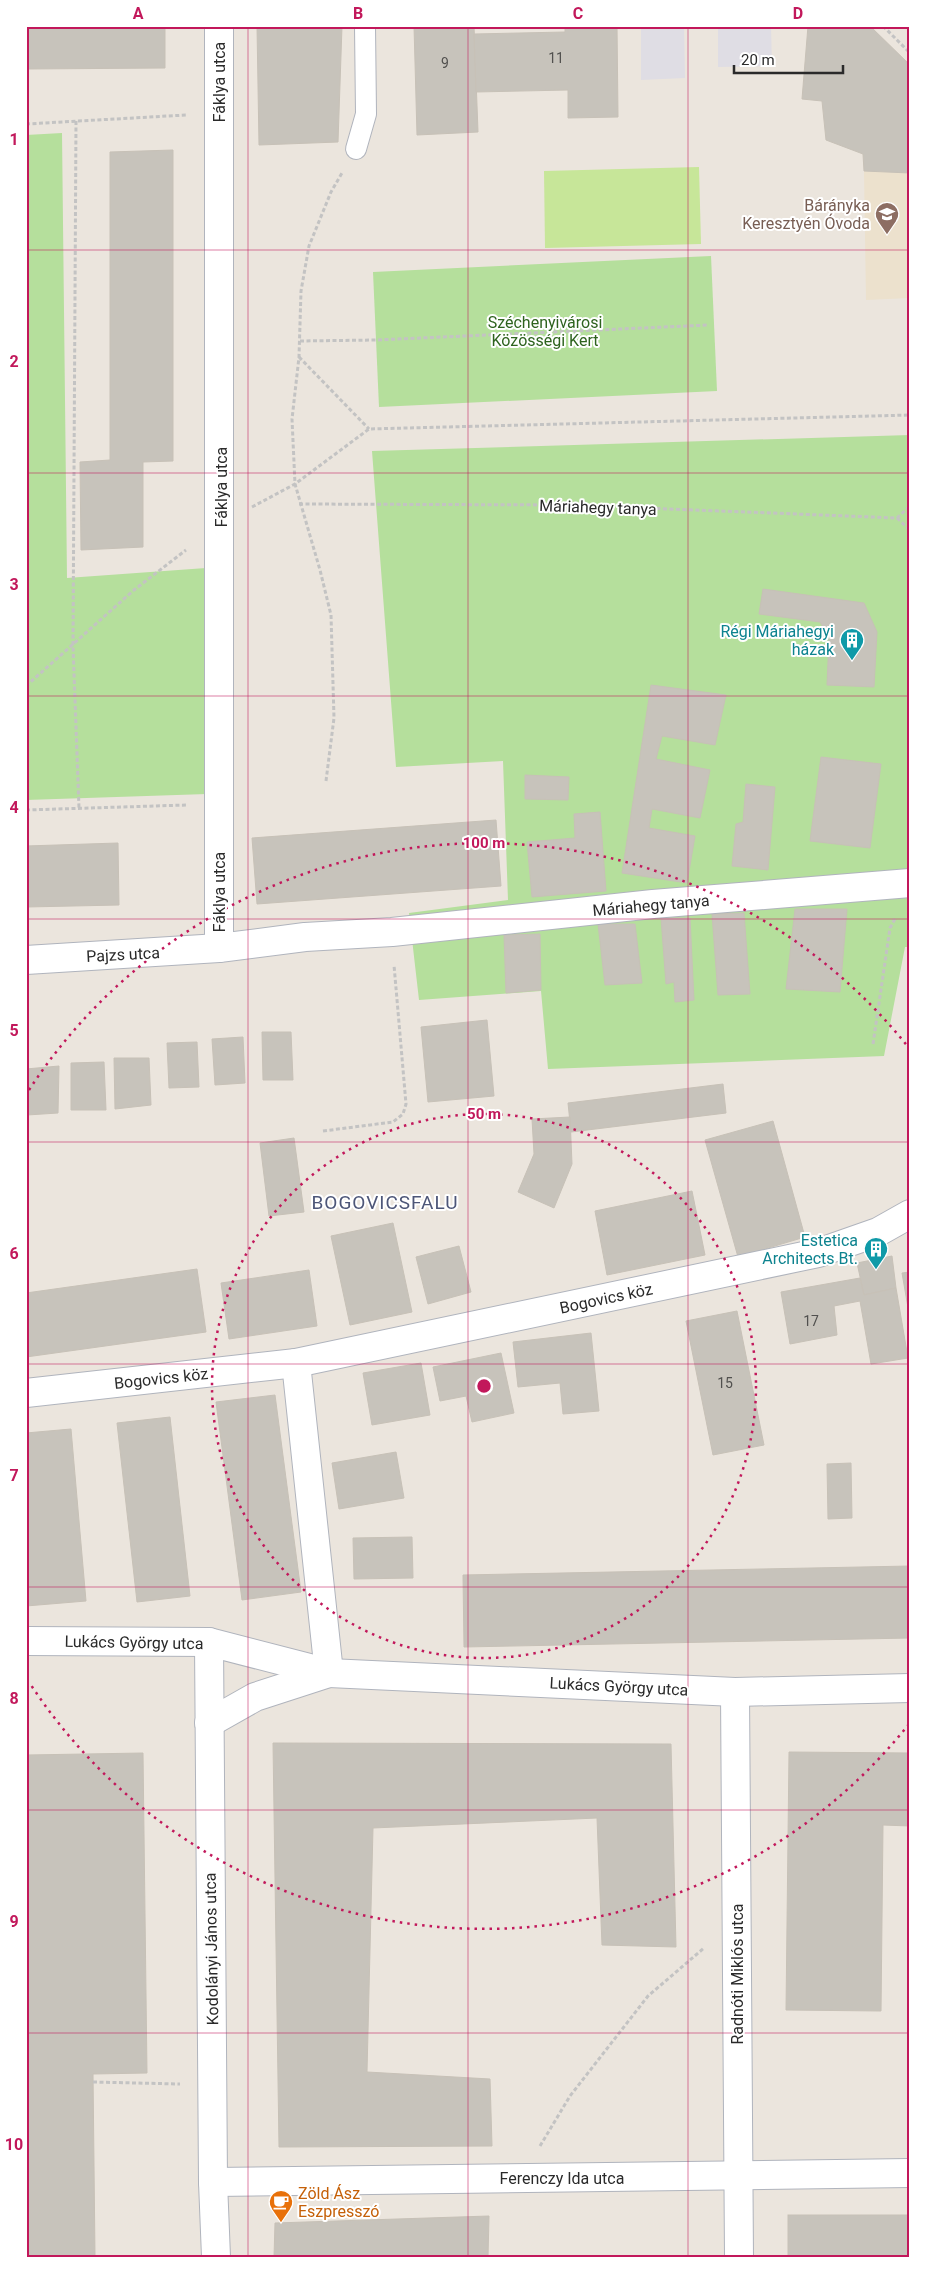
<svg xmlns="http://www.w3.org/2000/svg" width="936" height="2283" font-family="Roboto,sans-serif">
<rect width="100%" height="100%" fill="#ebe5dd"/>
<g fill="#dfdde4">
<polygon points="641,26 684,26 685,78 641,80"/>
<polygon points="718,26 771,26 772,66 718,67"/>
</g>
<polygon fill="#ece1cd" points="864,171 910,173 910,298 866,300"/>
<g fill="#b5df9c">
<polygon points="62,133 67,578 206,568 207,794 26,800 26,135"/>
<polygon points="711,256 717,391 379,407 373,272"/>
<polygon points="910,435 910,947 905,947 884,1056 548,1069 541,991 419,1000 409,913 508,900 503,761 396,767 372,451"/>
</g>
<polygon fill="#c7e699" points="699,167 701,244 545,248 544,171"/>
<g fill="#c7c3bb" stroke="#c7c1b7">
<polygon points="26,26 165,26 165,68 26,69"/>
<polygon points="257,26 342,26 338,142 259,145"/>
<polygon points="414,26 474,26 478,132 417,135"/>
<polygon points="565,26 617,26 618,117 568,118 568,90 476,92 474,34 565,32"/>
<polygon points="808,26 870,26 910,65 910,173 864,171 863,154 826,140 822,101 802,99"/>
<polygon points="173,150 173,461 143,462 143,547 81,550 80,462 110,460 110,152"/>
<polygon points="763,589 864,603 877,632 874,687 827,685 829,638 820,622 759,614"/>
<polygon points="651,685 726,695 715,745 662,736 656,759 710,770 700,818 652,809 649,828 695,836 687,883 622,873"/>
<polygon points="821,757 881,764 870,848 810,841"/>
<polygon points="525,775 569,777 568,800 525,799"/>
<polygon points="746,784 775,787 768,870 732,866 736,824 743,822"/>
<polygon points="600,812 606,891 532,897 527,842 575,838 574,814"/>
<polygon points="496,820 501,886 257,904 252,838"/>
<polygon points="118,843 119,905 26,907 26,846"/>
<polygon points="795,909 847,909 840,992 786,989"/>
<polygon points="744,913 750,994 718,995 712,914"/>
<polygon points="661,918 690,918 694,1000 675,1002 674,982 666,984"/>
<polygon points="598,924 635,924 642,983 605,985"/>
<polygon points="540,934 541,990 506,993 504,935"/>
<polygon points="487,1020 494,1096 428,1102 421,1027"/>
<polygon points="262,1032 291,1032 293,1080 263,1080"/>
<polygon points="243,1037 245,1083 215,1085 212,1039"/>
<polygon points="197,1042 199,1087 169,1088 167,1043"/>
<polygon points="114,1058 149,1058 151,1105 115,1109"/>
<polygon points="104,1062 106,1110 71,1110 71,1063"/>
<polygon points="59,1066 58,1113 27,1115 26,1069"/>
<polygon points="723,1084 726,1113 571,1132 568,1103"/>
<polygon points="570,1117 572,1164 554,1208 518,1192 534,1154 532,1119"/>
<polygon points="773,1121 805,1237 738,1257 705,1140"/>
<polygon points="294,1138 304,1212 269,1216 260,1143"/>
<polygon points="692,1191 705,1255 607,1275 595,1211"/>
<polygon points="393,1223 412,1312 350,1325 331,1236"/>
<polygon points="459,1246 471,1292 428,1304 416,1257"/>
<polygon points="892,1256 896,1288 864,1295 857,1263"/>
<polygon points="197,1269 206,1332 26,1357 26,1293"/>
<polygon points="309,1270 317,1326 229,1339 221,1283"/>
<polygon points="910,1272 910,1319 902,1273"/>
<polygon points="860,1278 864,1295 896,1288 908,1358 871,1364 860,1301 834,1306 837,1335 790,1344 781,1292"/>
<polygon points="737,1311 764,1445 713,1455 686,1321"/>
<polygon points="591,1333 599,1411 563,1414 560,1383 518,1387 513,1342"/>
<polygon points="501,1353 514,1413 472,1422 466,1396 440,1401 433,1367"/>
<polygon points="421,1363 430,1415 372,1425 363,1373"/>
<polygon points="275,1395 301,1592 242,1600 216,1402"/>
<polygon points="170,1417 190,1596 137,1602 117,1423"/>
<polygon points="71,1429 86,1601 26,1606 26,1433"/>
<polygon points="396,1452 404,1498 339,1509 332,1463"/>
<polygon points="851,1463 852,1518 828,1519 827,1464"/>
<polygon points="412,1537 413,1578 354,1579 353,1538"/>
<polygon points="910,1566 910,1638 464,1647 463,1575"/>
<polygon points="26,1722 27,1755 143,1753 147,2073 93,2074 95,2257 26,2257"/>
<polygon points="273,1743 671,1744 676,1947 602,1945 597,1818 373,1828 367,2072 490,2079 492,2146 279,2147"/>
<polygon points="789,1752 910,1753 910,1826 883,1825 881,2011 786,2010"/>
<rect x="788" y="2215" width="122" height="42"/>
<polygon points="489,2216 488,2257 274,2257 275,2223"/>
</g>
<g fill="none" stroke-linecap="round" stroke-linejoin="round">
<g stroke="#b0b4bd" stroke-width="22">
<polyline id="lane" points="356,149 366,114 365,26"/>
</g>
<g stroke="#b0b4bd" stroke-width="30">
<g id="street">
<polyline points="219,948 219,26"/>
<polyline points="26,960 219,948 305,937 392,932 653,904 910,883"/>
<polyline points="26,1393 296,1363 818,1253 878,1232 910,1214"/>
<polyline points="26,1641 209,1642 329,1673 735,1692 910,1688"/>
<polyline points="209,1642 213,2182 216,2257"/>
<polyline points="735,1692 739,2257"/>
<polyline points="209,1723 255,1697 329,1673 296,1363"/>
<polyline points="213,2182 910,2173"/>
</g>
</g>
<g stroke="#c3c3c3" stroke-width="3" stroke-dasharray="4 2.5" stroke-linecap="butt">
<polyline points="883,26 910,53"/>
<polyline points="76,121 73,646 79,808"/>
<polyline points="26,124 186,115"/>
<polyline points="300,341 376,340 709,325"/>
<polyline points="299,357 369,429"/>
<polyline points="299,504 569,505 897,518 910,506"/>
<polyline points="252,507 295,484 369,429 910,415"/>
<polyline points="897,518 910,530"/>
<polyline points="26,686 134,590 186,550"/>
<polyline points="326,781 334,718 331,615 320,570 295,484 292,419 299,357 301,291 309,246 331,192 342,173"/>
<polyline points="26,810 186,805"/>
<polyline points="873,1044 890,928 896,917"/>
<polyline points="323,1131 393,1122 403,1114 406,1104 394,965"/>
<polyline points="93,2082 180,2084"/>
<polyline points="540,2146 570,2096 648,1996 704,1948"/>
</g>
<use href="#lane" stroke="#fff" stroke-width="20"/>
<use href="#street" stroke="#fff" stroke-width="28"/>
</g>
<path fill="none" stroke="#c2185b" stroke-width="1" stroke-opacity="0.55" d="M248,26v2231M468,26v2231M688,26v2231M26,250h884M26,473h884M26,696h884M26,919h884M26,1142h884M26,1364h884M26,1587h884M26,1810h884M26,2033h884"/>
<g fill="none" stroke="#c2185b" stroke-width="2.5" stroke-dasharray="2.5 5">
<circle cx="484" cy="1386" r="272"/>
<path d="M909 1724A543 543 0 0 1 29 1682M29 1090A543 543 0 0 1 909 1048"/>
</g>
<defs>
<g id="school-pin" transform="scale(1.25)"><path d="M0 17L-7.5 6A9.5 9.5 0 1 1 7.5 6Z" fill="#8d6e63" stroke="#fff"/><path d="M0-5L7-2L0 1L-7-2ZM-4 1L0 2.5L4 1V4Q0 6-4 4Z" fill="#fff"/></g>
<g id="building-pin" transform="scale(1.25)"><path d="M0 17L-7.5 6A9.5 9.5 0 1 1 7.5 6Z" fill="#0f9aa8" stroke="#fff"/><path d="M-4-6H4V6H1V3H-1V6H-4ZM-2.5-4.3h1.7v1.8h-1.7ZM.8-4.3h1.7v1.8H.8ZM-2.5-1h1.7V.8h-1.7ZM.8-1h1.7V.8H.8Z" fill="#fff"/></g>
<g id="cafe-pin" transform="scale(1.25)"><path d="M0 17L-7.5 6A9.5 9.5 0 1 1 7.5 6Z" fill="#e8710a" stroke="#fff"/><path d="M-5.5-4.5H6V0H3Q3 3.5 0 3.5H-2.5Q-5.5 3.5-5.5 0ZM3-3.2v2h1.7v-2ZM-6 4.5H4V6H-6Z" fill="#fff"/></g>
</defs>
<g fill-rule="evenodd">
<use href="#school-pin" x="887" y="214"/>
<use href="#building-pin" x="852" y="640"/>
<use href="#building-pin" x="876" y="1249"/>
<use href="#cafe-pin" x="281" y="2202"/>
</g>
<g text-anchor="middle" stroke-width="4" stroke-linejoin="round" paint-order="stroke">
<g font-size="14" fill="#51504e">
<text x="556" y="63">11</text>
<text x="445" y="68">9</text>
<text x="811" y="1326">17</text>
<text x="725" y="1388">15</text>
</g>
<g font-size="16" fill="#2a2a2a" stroke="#fff">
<text transform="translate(219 82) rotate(-90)" y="6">Fáklya utca</text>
<text transform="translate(221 487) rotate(-90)" y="6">Fáklya utca</text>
<text transform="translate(598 507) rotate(2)" y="6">Máriahegy tanya</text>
<text transform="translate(219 892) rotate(-90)" y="6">Fáklya utca</text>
<text transform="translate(651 905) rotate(-5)" y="6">Máriahegy tanya</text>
<text transform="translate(123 954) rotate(-3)" y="6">Pajzs utca</text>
<text transform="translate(606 1298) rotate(-12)" y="6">Bogovics köz</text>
<text transform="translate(161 1378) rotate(-6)" y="6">Bogovics köz</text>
<text transform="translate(134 1642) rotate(1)" y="6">Lukács György utca</text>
<text transform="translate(619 1686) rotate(3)" y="6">Lukács György utca</text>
<text transform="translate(211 1949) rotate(-91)" y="6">Kodolányi János utca</text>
<text transform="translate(737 1974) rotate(-90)" y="6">Radnóti Miklós utca</text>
<text x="562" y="2184">Ferenczy Ida utca</text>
</g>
<g font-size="16" fill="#785e54" stroke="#fff" text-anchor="end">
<text x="870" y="211">Bárányka<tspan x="870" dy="18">Keresztyén Óvoda</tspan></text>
</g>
<g font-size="16" fill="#2e631e" stroke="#fff">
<text x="545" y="328">Széchenyivárosi<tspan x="545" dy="18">Közösségi Kert</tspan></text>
</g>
<g font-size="16" fill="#0d838f" stroke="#fff" text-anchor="end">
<text x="834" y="637">Régi Máriahegyi<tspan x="834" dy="18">házak</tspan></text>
<text x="858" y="1246">Estetica<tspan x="858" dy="18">Architects Bt.</tspan></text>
</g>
<g font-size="16" fill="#c56008" stroke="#fff" text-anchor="start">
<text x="298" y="2199">Zöld Ász<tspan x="298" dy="18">Eszpresszó</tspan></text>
</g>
<g font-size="19" letter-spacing="1" fill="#4d5678" stroke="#fff">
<text x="385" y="1209">BOGOVICSFALU</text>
</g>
</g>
<circle cx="484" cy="1386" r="8" fill="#c2185b" stroke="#fff" stroke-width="2.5"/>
<g font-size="15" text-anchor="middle" font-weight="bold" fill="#c2185b" stroke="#fff" stroke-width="4" stroke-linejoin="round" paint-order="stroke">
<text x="484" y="848">100 m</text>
<text x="484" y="1119">50 m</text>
</g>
<rect width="936" height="2283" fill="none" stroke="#ffffff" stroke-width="55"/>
<path d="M734 65v8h109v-8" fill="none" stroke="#2a2a2a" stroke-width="2.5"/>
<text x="741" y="65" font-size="15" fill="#2a2a2a" stroke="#ffffff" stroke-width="4" paint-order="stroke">20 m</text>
<rect x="28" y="28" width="880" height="2228" fill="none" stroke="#c2185b" stroke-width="2"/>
<g font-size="16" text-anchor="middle" font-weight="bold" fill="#c2185b">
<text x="138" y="19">A</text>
<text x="358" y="19">B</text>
<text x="578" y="19">C</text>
<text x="798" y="19">D</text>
<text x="14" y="145">1</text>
<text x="14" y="367">2</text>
<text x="14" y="590">3</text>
<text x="14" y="813">4</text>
<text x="14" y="1036">5</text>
<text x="14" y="1259">6</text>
<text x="14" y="1481">7</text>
<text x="14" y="1704">8</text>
<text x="14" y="1927">9</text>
<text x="14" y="2150">10</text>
</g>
</svg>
